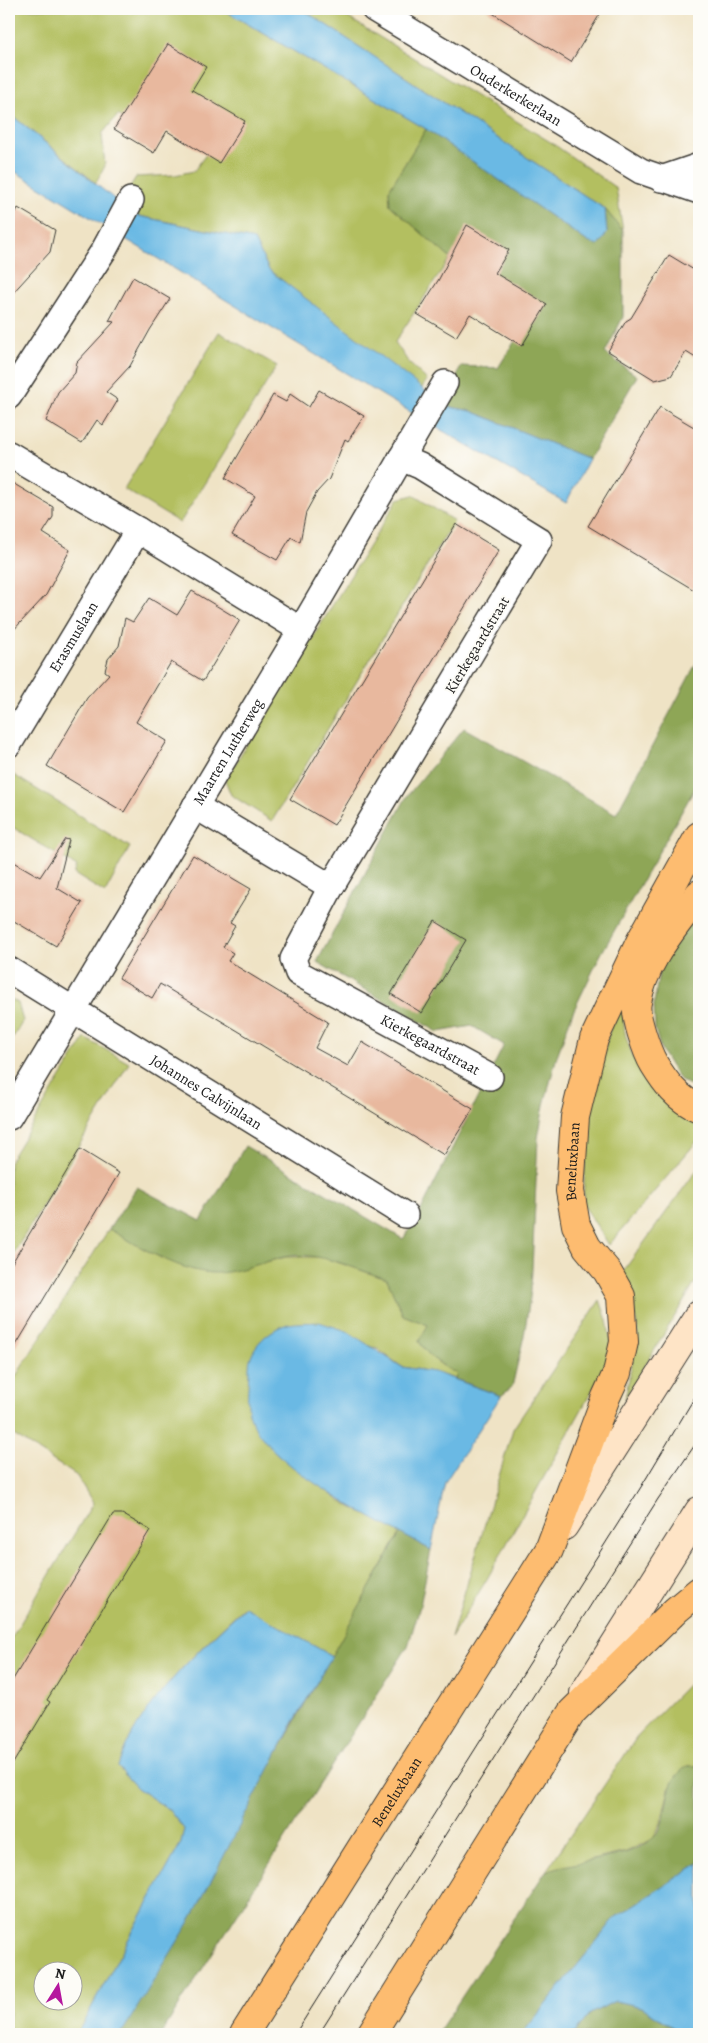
<svg xmlns="http://www.w3.org/2000/svg" width="708" height="2043" font-family="Alegreya,serif">
<rect width="100%" height="100%" fill="#fdfcf7"/>
<filter id="ink" filterUnits="userSpaceOnUse"><feTurbulence type="fractalNoise" baseFrequency=".02" numOctaves="2"/><feDisplacementMap in="SourceGraphic" scale="10" xChannelSelector="R" yChannelSelector="G"/><feConvolveMatrix kernelMatrix="1 2 1 2 8 2 1 2 1" color-interpolation-filters="sRGB"/></filter>
<filter id="wash" filterUnits="userSpaceOnUse"><feTurbulence type="fractalNoise" baseFrequency=".0096" numOctaves="4" result="noise"/><feDisplacementMap in="SourceGraphic" scale="20" xChannelSelector="R" yChannelSelector="G"/><feGaussianBlur stdDeviation="1.12" result="paint"/><feColorMatrix in="noise" values="0 0 0 0 0 0 0 0 0 0 0 0 0 0 0 0 0 1.4 0 .05"/><feComposite in="paint" operator="in"/></filter>
<g filter="url(#wash)">
<rect width="100%" height="100%" fill="#efe3c5"/>
<g fill="#b3bf61" stroke="#686e3e" fill-rule="evenodd">
<polygon points="9,9 222,9 426,129 389,190 390,205 450,258 395,342 409,363 427,380 421,389 269,270 254,240 134,215 120,203 136,177 175,175 194,171 212,146 168,118 155,138 118,115 102,134 105,166 96,183 9,113"/>
<polygon points="302,9 334,9 552,143 616,188 623,231 605,209"/>
<polygon points="219,332 277,366 180,523 124,489"/>
<polygon points="413,495 454,521 272,821 231,795 225,780 398,499"/>
<polygon points="9,772 130,847 105,893 74,874 77,867 9,825"/>
<polygon points="9,998 18,1003 23,1021 9,1044"/>
<path d="M623,1005c1,11 0,25 4,35 10,34 41,68 72,84v15l-90,106 -26,-41 4,-73 9,-51 15,-54z"/>
<polygon points="85,1038 129,1063 9,1261 9,1162"/>
<polygon points="699,1167 699,1276 625,1399 638,1333 632,1297 622,1273"/>
<path d="M109,1229l52,29 86,9 39,-10h36l65,22 16,36 26,10 -10,16c9,16 23,25 38,33l-2,5 -21,-7 -32,-5 -27,-20 -125,15 -1,51 27,40 64,48 60,32 -68,123 -88,-49c-42,39 -111,105 -126,160l19,21 31,21 16,20 -3,14 -104,191h-68v-392l84,-139 -16,-27 -68,-44v-45zM42,1970h30v30h-30z"/>
<polygon points="600,1300 607,1320 612,1348 602,1373 487,1579 451,1638 513,1429"/>
<polygon points="699,1673 699,1766 688,1766 669,1789 661,1823 653,1839 626,1852 546,1871 639,1734"/>
</g>
<g fill="#8ea657" stroke="#55613a">
<polygon points="426,129 588,242 607,233 605,209 623,231 623,317 605,353 637,376 589,459 471,411 445,406 461,366 498,368 538,304 450,258 390,205 389,190"/>
<path d="M699,658v123l-99,175 -28,58 -15,42 -13,49 -6,33 -7,153 -7,45 -12,51 -11,9 -46,-17 2,-5c-16,-9 -29,-17 -38,-33l9,-16 -25,-10 -16,-36c-33,-10 -68,-29 -103,-22 -22,5 -44,15 -66,16 -36,1 -79,-27 -109,-44l28,-42 64,34 44,-75 158,93 15,-23 86,-171 -32,-19 -34,6 -121,-70 90,-166 57,-68 152,86z"/>
<polygon points="699,907 699,1091 678,1078 661,1050 655,1029 654,1004 660,965"/>
<polygon points="400,1533 431,1550 420,1606 408,1646 161,2034 121,2034"/>
<path d="M688,1766h11v97l-83,54 -94,117h-85l109,-163c30,-11 82,-11 106,-32 21,-17 6,-56 36,-73z"/>
<polygon points="615,2001 642,2007 683,2034 574,2034 590,2014"/>
</g>
<g fill="#6ab9e4" stroke="#436a80">
<polygon points="222,9 302,9 605,209 607,233 598,246 588,242 426,129"/>
<polygon points="9,113 134,215 254,240 269,270 445,406 471,411 589,459 566,503 390,400 9,168"/>
<path d="M319,1322l28,9 55,36 32,5 67,24 -56,86 -14,68c-45,-25 -172,-86 -182,-138 -3,-14 0,-31 0,-46 1,-20 21,-37 39,-42 10,-2 21,-1 31,-2z"/>
<path d="M245,1607l87,49 -40,69 -103,198 -68,111h-44l104,-191 3,-14 -16,-20 -31,-21 -19,-21c15,-55 84,-121 127,-160z"/>
<polygon points="699,1863 699,2034 683,2034 642,2007 615,2001 590,2014 574,2034 522,2034 616,1917"/>
</g>
<g id="blocks">
<g fill="#e8b89e">
<polygon points="486,9 603,9 571,62"/>
<polygon points="168,44 206,67 192,90 245,121 219,163 167,131 154,153 114,129"/>
<polygon points="18,208 55,230 50,252 9,297 9,226"/>
<polygon points="467,225 509,250 495,273 547,304 522,346 470,314 456,337 417,314 439,279"/>
<polygon points="669,255 699,273 699,360 686,352 671,376 655,380 608,351 626,321 631,318"/>
<polygon points="133,277 170,299 150,330 130,366 106,392 118,400 103,425 97,420 82,443 46,421 58,392 75,373 77,362 114,322 109,321"/>
<polygon points="319,390 364,416 348,441 345,439 329,479 317,492 306,512 300,542 291,537 277,560 232,535 255,496 225,478 273,395 286,402 290,394 309,407"/>
<polygon points="660,407 699,430 699,593 588,526"/>
<polygon points="9,481 53,507 53,517 43,533 70,550 46,595 9,635"/>
<polygon points="456,524 499,550 334,825 290,799"/>
<polygon points="192,591 240,620 203,681 171,662 136,722 167,741 124,812 47,766 87,698 109,674 105,671 108,659 119,646 125,618 133,622 149,598 177,615"/>
<polygon points="65,839 69,840 57,888 82,903 56,946 9,918 9,859 40,877"/>
<polygon points="193,855 251,889 230,923 235,926 223,947 233,953 228,961 328,1022 315,1048 348,1066 362,1042 473,1109 444,1155 160,984 152,998 119,978"/>
<polygon points="435,921 466,940 422,1013 391,994"/>
<polygon points="80,1149 119,1173 9,1357 9,1268"/>
<polygon points="113,1514 122,1514 150,1530 47,1700 50,1702 9,1770 9,1686"/>
</g>
</g>
</g>
<g filter="url(#ink)">
<use href="#blocks" fill-opacity="0" stroke="#3c3a35" stroke-width="1"/>
<g fill="none" stroke-linecap="round" stroke-linejoin="round">
<g stroke="#3c3a35" stroke-width="28">
<g id="minor">
<path id="s1" d="M374,9l267,162 58,20"/>
<polyline points="661,179 699,166"/>
<polyline points="9,396 104,250 131,200"/>
<polyline points="9,454 138,530 301,630"/>
<path id="s2" d="M401,458l19,8 119,74 -208,347 -38,72 5,14 192,104"/>
<path id="s3" d="M9,744l129,-214"/>
<polyline points="195,806 331,887"/>
<path id="s4" d="M9,970l396,245"/>
<path id="s5" d="M9,1117l292,-487 144,-247"/>
</g>
</g>
<g stroke="#3c3a35" stroke-width="30">
<g id="secondary">
<polyline points="564,1526 699,1314"/>
<polyline points="584,1693 699,1511"/>
</g>
</g>
<g stroke="#3c3a35" stroke-width="30">
<g id="primary">
<path d="M699,894c-24,33 -55,66 -62,108 -3,13 10,50 17,62 11,18 24,36 45,44"/>
<path id="s6" d="M244,2034l305,-484 57,-153 11,-24 7,-31 -3,-46 -14,-25 -20,-24 -11,-22 -6,-34 5,-74 19,-78 47,-99 58,-104"/>
<polyline points="371,2034 572,1712 676,1610 699,1591"/>
</g>
</g>
<use href="#minor" stroke="#fff" stroke-width="25"/>
<use href="#secondary" stroke="#fee4c6" stroke-width="28"/>
<use href="#primary" stroke="#fdbc70" stroke-width="28"/>
<g stroke="#1c1c1c" stroke-width="1">
<polyline points="295,2034 641,1487 699,1390"/>
<polyline points="319,2034 658,1499 699,1439"/>
</g>
</g>
</g>
<g text-anchor="middle" stroke-width="4" stroke-linejoin="round" paint-order="stroke">
<g font-size="15" fill="#1c1c1c" stroke="#fdfcf7">
<text dy="5" stroke="none"><textPath href="#s1" startOffset="166">Ouderkerkerlaan</textPath></text>
<text dy="5" stroke="none"><textPath href="#s3" startOffset="125">Erasmuslaan</textPath></text>
<text transform="translate(477 645) rotate(-59)" y="5">Kierkegaardstraat</text>
<text dy="5" stroke="none"><textPath href="#s5" startOffset="426">Maarten Lutherweg</textPath></text>
<text dy="5" stroke="none"><textPath href="#s2" startOffset="812">Kierkegaardstraat</textPath></text>
<text dy="5" stroke="none"><textPath href="#s4" startOffset="232">Johannes Calvijnlaan</textPath></text>
<text dy="5" stroke="none"><textPath href="#s6" startOffset="988">Beneluxbaan</textPath></text>
<text dy="5" stroke="none"><textPath href="#s6" startOffset="286">Beneluxbaan</textPath></text>
</g>
</g>
<rect width="708" height="2043" fill="none" stroke="#fdfcf7" stroke-width="30"/>
<g transform="translate(58 1986) rotate(11)"><circle r="24" fill="#fdfcf7" stroke="#a3a29f"/>
<path d="M0-4L9 19L0 12L-9 19Z" fill="#b5179e"/>
<text y="-8" font-size="14" font-weight="bold" text-anchor="middle" fill="#1c1c1c">N</text>
</g>
</svg>
